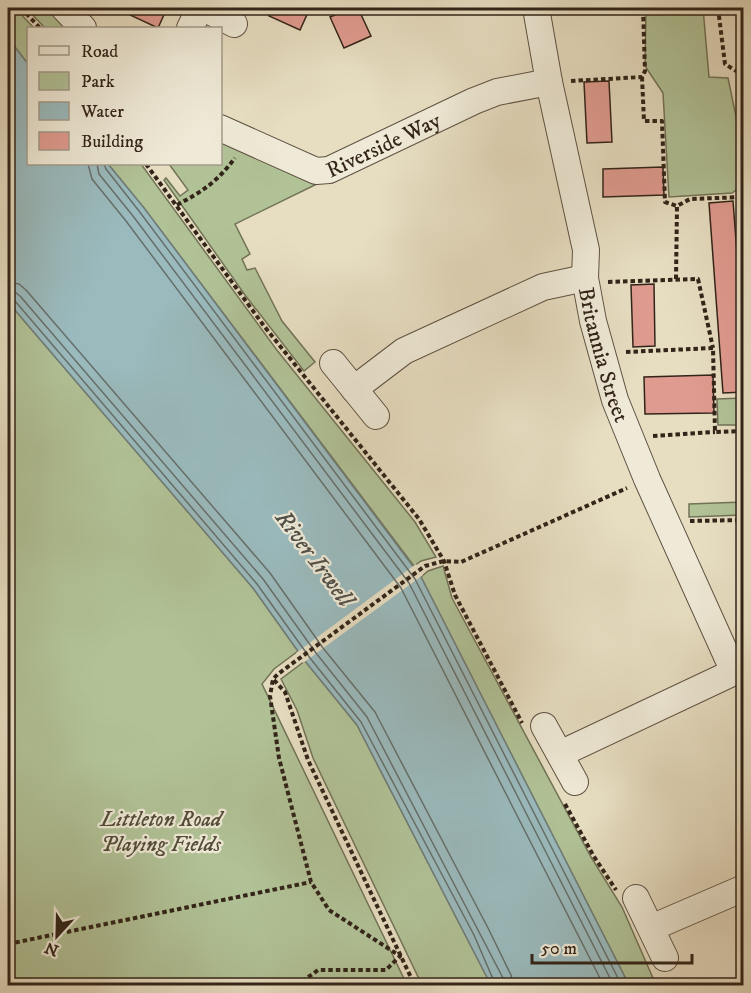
<svg xmlns="http://www.w3.org/2000/svg" width="751" height="993" font-family="'IM FELL DW Pica',serif">
<rect width="100%" height="100%" fill="#e7dec2"/>
<filter id="stains"><feTurbulence type="fractalNoise" baseFrequency=".00333" numOctaves="4"/><feColorMatrix values="0 0 0 0 .2 0 0 0 0 .09 0 0 0 0 .02 0 0 0 .5 -.17"/></filter>
<radialGradient id="worn" r=".72"><stop offset=".6" stop-color="#630" stop-opacity="0"/><stop offset="1" stop-color="#630" stop-opacity=".3"/></radialGradient>
<g fill="#b1c297" stroke="#727358" stroke-width="1.5">
<polygon points="8,8 15,8 34,28 28,28 28,64 8,38"/>
<polygon points="26,8 51,8 70,28 45,28"/>
<polygon points="646,8 703,8 709,77 728,78 743,150 743,185 732,193 669,197 663,93 645,66"/>
<polygon points="221,140 321,182 235,224 250,254 242,259 247,270 255,268 282,321 315,362 304,371 245,295 164,180 166,178 180,196 188,190 169,164 220,164"/>
<polygon points="108,164 141,164 276,349 415,522 436,557 421,561 414,566 144,208"/>
<polygon points="8,302 253,588 298,651 274,669 262,684 407,985 8,985"/>
<polygon points="743,398 743,425 718,425 717,399"/>
<polygon points="743,502 743,515 689,517 689,504"/>
<polygon points="443,566 452,598 591,857 622,907 656,985 629,985 421,577 428,571"/>
<polygon points="305,661 357,725 491,985 422,985 313,758 297,710 281,679"/>
</g>
<polygon fill="#9ababd" stroke="#707e7b" stroke-width="1.5" points="8,38 28,64 28,164 108,164 144,208 421,577 629,985 491,985 357,725 305,661 253,588 8,302"/>
<polygon fill="#e7dec2" points="416,564 423,575 303,663 296,653"/>
<g fill="none" stroke-linecap="round" stroke-linejoin="round">
<g stroke="#666f6b" stroke-width="1.5">
<polyline points="88,164 92,179 126,221 401,588 604,986"/>
<polyline points="97,164 99,174 133,216 409,583 614,986"/>
<polyline points="104,164 106,169 139,211 415,579 622,986"/>
<polyline points="8,282 19,284 26,290 270,573 323,648 375,712 488,928 511,975 513,986"/>
<polyline points="8,291 15,292 20,296 263,579 316,653 367,717 503,978 504,986"/>
<polyline points="8,299 15,301 257,584 310,658 361,722 474,935 496,986"/>
</g>
</g>
<g fill="#e09b90" stroke="#322419" stroke-width="1.5">
<polygon points="133,8 167,8 158,28 130,15"/>
<polygon points="273,8 310,8 300,30 269,16"/>
<polygon points="352,8 358,8 371,36 344,48 330,17"/>
<polygon points="609,81 612,142 587,143 584,82"/>
<polygon points="663,167 664,195 603,197 603,169"/>
<polygon points="733,201 744,345 744,392 723,393 709,203"/>
<polygon points="654,284 655,346 633,347 631,285"/>
<polygon points="713,375 714,413 645,414 644,377"/>
</g>
<g fill="none" stroke-linecap="round" stroke-linejoin="round">
<g stroke="#5f5243" stroke-width="28">
<g id="minor">
<polyline points="64,8 83,28"/>
<polyline points="204,8 234,24"/>
<path id="s1" d="M536,8l13,74 37,168 -1,28 8,43 22,79 32,79 87,193 10,-4"/>
<polyline points="190,28 200,8"/>
<path id="s2" d="M220,128l96,43 13,-1 145,-69 23,-9 52,-10"/>
<polyline points="333,363 376,416"/>
<polyline points="354,389 404,351 543,287 585,278"/>
<polyline points="544,726 575,782"/>
<polyline points="560,754 734,672"/>
<polyline points="636,898 665,958"/>
<polyline points="651,928 744,888"/>
</g>
</g>
<g stroke="#322419" stroke-width="4" stroke-dasharray="4.5 3" stroke-linecap="butt">
<polyline points="21,8 40,28"/>
<polyline points="718,8 725,64 744,76"/>
<polyline points="642,77 644,121 662,121 665,202 677,206"/>
<polyline points="571,81 642,77 645,71 643,8"/>
<polyline points="146,164 264,326 419,519 444,561 455,595 522,723"/>
<path d="M177,205c26,-14 40,-23 58,-47"/>
<polyline points="676,279 677,206 690,199 744,197"/>
<polyline points="608,282 698,279 713,348"/>
<polyline points="626,352 713,348 715,432 744,431"/>
<polyline points="653,436 715,432"/>
<polyline points="690,521 744,520"/>
<polyline points="274,680 285,692 308,760 415,986"/>
<polyline points="565,804 593,855 616,890"/>
<polyline points="8,944 311,882"/>
<polyline points="296,986 318,970 386,970 400,956 329,910 311,882 279,758 270,696 273,679 278,674 425,566 444,561 461,562 627,488"/>
</g>
<use href="#minor" stroke="#efead7" stroke-width="26"/>
</g>
<g text-anchor="middle" stroke-width="4.5" stroke-linejoin="round" paint-order="stroke">
<g font-size="22" fill="#322419" stroke="#efead7">
<text dy="8" stroke="none"><textPath href="#s2" startOffset="178">Riverside Way</textPath></text>
<text dy="8" stroke="none"><textPath href="#s1" startOffset="354">Britannia Street</textPath></text>
</g>
<g font-size="22" font-style="italic" fill="#524c38" stroke="#efead7">
<text x="161" y="826">Littleton Road<tspan x="161" dy="25">Playing Fields</tspan></text>
</g>
<g font-size="24" font-style="italic" fill="#51514a" stroke="#efead7">
<text transform="translate(315 558) rotate(53)" y="8">River Irwell</text>
</g>
</g>
<rect width="751" height="993" fill="none" stroke="#e7dec2" stroke-width="30"/>
<rect x="9" y="9" width="733" height="975" fill="none" stroke="#322419" stroke-width="3"/>
<rect x="15" y="15" width="721" height="963" fill="none" stroke="#322419" stroke-width="1.5"/>
<rect x="27" y="27" width="195" height="138" fill="#efead7" stroke="#a39b8b" stroke-width="1.5"/>
<rect x="39" y="46" width="30" height="9" fill="#efead7" stroke="#a39b8b" stroke-width="1.5"/>
<text x="81" y="57" font-size="18" fill="#322419">Road</text>
<rect x="39" y="72" width="30" height="18" fill="#b1c297" stroke="#a39b8b" stroke-width="1.5"/>
<text x="81" y="87" font-size="18" fill="#322419">Park</text>
<rect x="39" y="102" width="30" height="18" fill="#9ababd" stroke="#a39b8b" stroke-width="1.5"/>
<text x="81" y="117" font-size="18" fill="#322419">Water</text>
<rect x="39" y="132" width="30" height="18" fill="#e09b90" stroke="#a39b8b" stroke-width="1.5"/>
<text x="81" y="147" font-size="18" fill="#322419">Building</text>
<g transform="translate(57 936) rotate(202)" stroke="#efead7" stroke-width="4.5" paint-order="stroke">
<path d="M0-4.5L10 22L0 15L-10 22Z" fill="#322419"/>
<text y="-9" font-size="16" font-weight="bold" text-anchor="middle" fill="#322419">N</text>
</g>
<path d="M532 954v9h160v-9" fill="none" stroke="#322419" stroke-width="3"/>
<text x="541" y="954" font-size="18" fill="#322419" stroke="#efead7" stroke-width="4.5" paint-order="stroke">50 m</text>
<rect width="100%" height="100%" filter="url(#stains)"/>
<rect width="100%" height="100%" fill="url(#worn)"/>
</svg>
